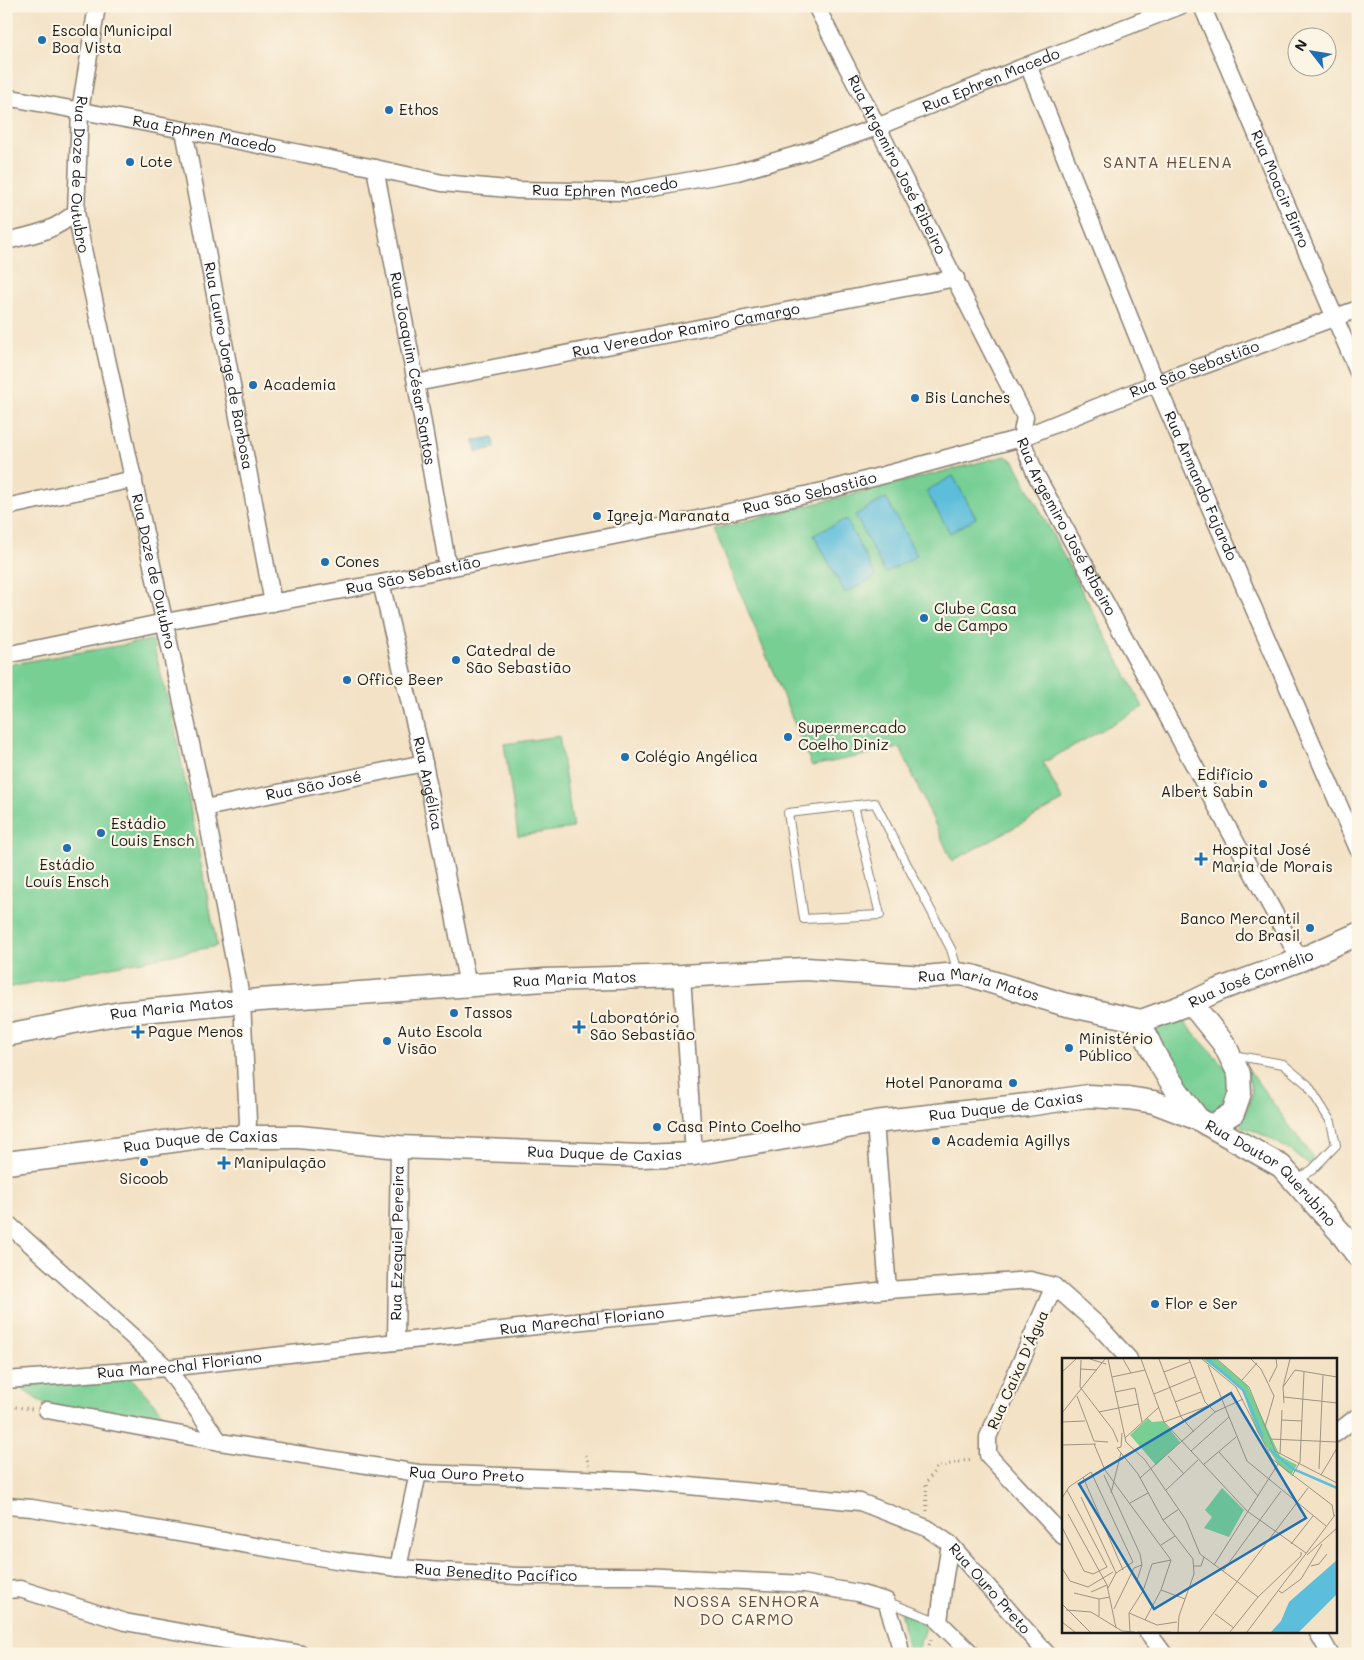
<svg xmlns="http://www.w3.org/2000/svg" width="1364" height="1660" font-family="Mali,sans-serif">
<rect width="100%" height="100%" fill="#fcf5e5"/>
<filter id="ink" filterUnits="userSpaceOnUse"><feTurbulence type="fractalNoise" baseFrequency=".02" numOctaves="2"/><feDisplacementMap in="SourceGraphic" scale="10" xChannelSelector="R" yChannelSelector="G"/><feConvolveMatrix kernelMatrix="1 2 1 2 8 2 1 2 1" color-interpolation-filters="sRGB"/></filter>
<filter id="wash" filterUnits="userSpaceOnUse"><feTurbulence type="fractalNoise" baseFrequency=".0096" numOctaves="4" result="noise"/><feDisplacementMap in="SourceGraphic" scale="20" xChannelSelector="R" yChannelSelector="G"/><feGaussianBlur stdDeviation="1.12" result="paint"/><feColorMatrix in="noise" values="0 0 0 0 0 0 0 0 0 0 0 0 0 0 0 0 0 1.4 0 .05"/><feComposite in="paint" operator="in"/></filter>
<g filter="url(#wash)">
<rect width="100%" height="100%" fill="#f3e2c6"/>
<g fill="#77cf94" stroke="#4a7658">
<polygon points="1005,456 1014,461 1143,707 1043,763 1063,801 952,861 900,748 812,766 714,529"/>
<polygon points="152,640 173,719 217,946 6,988 6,665"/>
<polygon points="559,736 573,828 518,836 504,744"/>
<polygon points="1169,1017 1181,1019 1225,1067 1235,1082 1231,1110 1210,1114 1197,1108 1151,1033 1152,1025"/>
<path d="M1246,1066l70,96 -6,4c-21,-18 -43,-31 -69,-40l11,-32z"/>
<polygon points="125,1371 177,1429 44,1404 7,1379"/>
<polygon points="900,1609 920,1616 925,1628 916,1654 908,1654"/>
</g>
<g fill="#5dbedc" stroke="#3c6d7c">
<polygon points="493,437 495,448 476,452 474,441"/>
<polygon points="953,476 976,518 950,533 926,491"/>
<polygon points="886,498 917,556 885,573 855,515"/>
<polygon points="846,519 876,577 845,593 814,535"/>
</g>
</g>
<g filter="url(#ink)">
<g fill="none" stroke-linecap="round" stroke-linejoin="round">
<g stroke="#887f71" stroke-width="10">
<g id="lane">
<polyline points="854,805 880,915 804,919 788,813 875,803 951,949 958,972"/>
<polyline points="1233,1055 1283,1064 1308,1085 1331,1122 1336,1145 1312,1170 1296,1179"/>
<polyline points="888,1602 939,1622"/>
</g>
</g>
<g stroke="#887f71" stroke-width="19">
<g id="street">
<path id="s1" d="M97,6l-17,105 -4,101 7,37 122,559 37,194 6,119 -1,15"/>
<path id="s2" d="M816,6l209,411 -4,21 15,37 264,485"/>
<path id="s3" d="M1202,6l156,366"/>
<path id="s4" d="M1028,65l128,318 202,466"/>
<path id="s5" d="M6,97l178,33 191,38 67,15 76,7 107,2 112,-20 66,-19 74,-26 151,-62 152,-59"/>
<path id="s6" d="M184,130l89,473"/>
<path id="s7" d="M375,168l41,215 32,185"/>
<path d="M6,241c29,-7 47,-9 70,-29"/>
<path id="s8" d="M416,383l540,-105"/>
<polyline points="6,507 134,479"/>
<path id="s9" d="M381,583l43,180 44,223"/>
<path id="s10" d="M6,655l159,-33 216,-39 67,-15 232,-45 152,-34 189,-51 135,-55 202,-74"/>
<path id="s11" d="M205,808l219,-45"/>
<polyline points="682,976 694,1154"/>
<polyline points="875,1122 888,1290"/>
<polyline points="6,1222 167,1368 220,1442"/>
<polyline points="1054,1286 988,1437 988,1455 1063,1536"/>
<path id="s12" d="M396,1341l3,-194"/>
<path id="s13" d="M6,1380l161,-12 387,-44 334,-34 142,-10 24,6 44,39 31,34"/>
<path id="s14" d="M47,1410l173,32 198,31 217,8 225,21 67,26 23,16 97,110"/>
<polyline points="1335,1434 1358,1416"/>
<path id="s15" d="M6,1506l26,2 304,52 62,8 119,8h126l162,8 53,9 28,8 13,41 2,12"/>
<polyline points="950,1544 944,1581 939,1622 972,1654"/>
<polyline points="398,1568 418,1473"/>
<polyline points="6,1590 20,1589 125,1622 302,1654"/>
<polyline points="1147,1631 1164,1654"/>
<polyline points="1317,1631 1330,1654"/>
</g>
</g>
<g stroke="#887f71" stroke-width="25">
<g id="secondary">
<polyline points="1191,1003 1224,1044 1239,1074 1240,1093 1233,1113 1212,1126"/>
<path id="s16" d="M1141,1021l50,-18 27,-13 82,-30 58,-26"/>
<path d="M1141,1021c9,33 36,71 57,98"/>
<path id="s17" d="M6,1035l115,-22 139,-13 285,-20 137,-4 124,-7 118,8 35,-3 13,2 91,28 78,17"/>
<path id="s18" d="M6,1163l66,-8 128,-18h99l100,10 242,9 53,-2 181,-32 152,-17 61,-9 40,2 26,4 44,17 83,47 59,66 18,24"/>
</g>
</g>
<g stroke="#887f71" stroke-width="3" stroke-dasharray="1 4" stroke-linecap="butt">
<polyline points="6,1405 8,1406 32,1409"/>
<polyline points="586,1455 589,1465"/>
<polyline points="927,1511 926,1483 937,1467 972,1459"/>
<polyline points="925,1654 932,1638"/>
</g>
<use href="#lane" stroke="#fff" stroke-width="8"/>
<use href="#street" stroke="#fff" stroke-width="16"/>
<use href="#secondary" stroke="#fff" stroke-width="22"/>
</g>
</g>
<g fill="#1f6fb2" stroke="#fcf5e5" stroke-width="2">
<circle cx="42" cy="40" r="5"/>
<circle cx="389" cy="110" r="5"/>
<circle cx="130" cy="162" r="5"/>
<circle cx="253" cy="385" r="5"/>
<circle cx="915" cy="398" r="5"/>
<circle cx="597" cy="516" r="5"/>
<circle cx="325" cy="562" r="5"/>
<circle cx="924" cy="618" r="5"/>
<circle cx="456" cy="660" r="5"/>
<circle cx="347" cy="680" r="5"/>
<circle cx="788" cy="737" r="5"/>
<circle cx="625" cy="757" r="5"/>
<circle cx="1263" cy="784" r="5"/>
<circle cx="101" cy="833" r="5"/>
<circle cx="67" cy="848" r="5"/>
<path d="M1198.5 851.5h5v5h5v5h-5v5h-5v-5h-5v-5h5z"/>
<circle cx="1310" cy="928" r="5"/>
<circle cx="454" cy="1013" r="5"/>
<path d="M576.5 1019.5h5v5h5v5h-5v5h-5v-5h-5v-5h5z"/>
<path d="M135.5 1024.5h5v5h5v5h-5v5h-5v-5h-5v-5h5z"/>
<circle cx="387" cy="1041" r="5"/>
<circle cx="1069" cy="1048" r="5"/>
<circle cx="1013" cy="1083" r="5"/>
<circle cx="657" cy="1127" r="5"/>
<circle cx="936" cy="1141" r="5"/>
<circle cx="144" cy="1162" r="5"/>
<path d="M221.5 1155.5h5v5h5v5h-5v5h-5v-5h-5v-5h5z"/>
<circle cx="1155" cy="1304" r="5"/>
</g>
<g text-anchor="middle" stroke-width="4.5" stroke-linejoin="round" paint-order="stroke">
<g font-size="15" fill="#1c1c1c" stroke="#fcf5e5" text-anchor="start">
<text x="52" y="36">Escola Municipal<tspan x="52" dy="17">Boa Vista</tspan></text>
<text x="399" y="115">Ethos</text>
<text x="140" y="167">Lote</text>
<text x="263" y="390">Academia</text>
<text x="925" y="403">Bis Lanches</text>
<text x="607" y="521">Igreja Maranata</text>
<text x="335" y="567">Cones</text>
<text x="934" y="614">Clube Casa<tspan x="934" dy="17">de Campo</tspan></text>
<text x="466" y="656">Catedral de<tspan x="466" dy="17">São Sebastião</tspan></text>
<text x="357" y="685">Office Beer</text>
<text x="798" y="733">Supermercado<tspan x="798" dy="17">Coelho Diniz</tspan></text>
<text x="635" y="762">Colégio Angélica</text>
<text x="1253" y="780" text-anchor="end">Edifício<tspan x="1253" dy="17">Albert Sabin</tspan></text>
<text x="111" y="829">Estádio<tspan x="111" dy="17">Louis Ensch</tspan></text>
<text x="1212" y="855">Hospital José<tspan x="1212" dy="17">Maria de Morais</tspan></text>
<text x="67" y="870" text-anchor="middle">Estádio<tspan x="67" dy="17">Louís Ensch</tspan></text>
<text x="1300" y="924" text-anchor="end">Banco Mercantil<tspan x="1300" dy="17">do Brasil</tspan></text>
<text x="464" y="1018">Tassos</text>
<text x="590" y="1023">Laboratório<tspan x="590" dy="17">São Sebastião</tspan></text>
<text x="148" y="1037">Pague Menos</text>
<text x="397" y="1037">Auto Escola<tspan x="397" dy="17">Visão</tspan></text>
<text x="1079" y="1044">Ministério<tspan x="1079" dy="17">Público</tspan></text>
<text x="1003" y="1088" text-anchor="end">Hotel Panorama</text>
<text x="667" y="1132">Casa Pinto Coelho</text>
<text x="946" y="1146">Academia Agillys</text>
<text x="234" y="1168">Manipulação</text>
<text x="144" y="1184" text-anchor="middle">Sicoob</text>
<text x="1165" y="1309">Flor e Ser</text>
</g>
<g font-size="15" fill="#1c1c1c" stroke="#fcf5e5">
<text dy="5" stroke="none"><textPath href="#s5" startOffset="1012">Rua Ephren Macedo</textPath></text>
<text dy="5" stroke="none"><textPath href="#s5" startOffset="202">Rua Ephren Macedo</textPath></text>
<text dy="5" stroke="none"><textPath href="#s2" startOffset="178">Rua Argemiro José Ribeiro</textPath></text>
<text dy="5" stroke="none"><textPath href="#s1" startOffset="170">Rua Doze de Outubro</textPath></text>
<text dy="5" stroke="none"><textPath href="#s5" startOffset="608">Rua Ephren Macedo</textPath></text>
<text dy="5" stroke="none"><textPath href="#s3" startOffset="199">Rua Moacir Birro</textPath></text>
<text dy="5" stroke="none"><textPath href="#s8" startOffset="275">Rua Vereador Ramiro Camargo</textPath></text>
<text dy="5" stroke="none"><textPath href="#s6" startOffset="240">Rua Lauro Jorge de Barbosa</textPath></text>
<text dy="5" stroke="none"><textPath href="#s7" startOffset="204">Rua Joaquim César Santos</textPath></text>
<text dy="5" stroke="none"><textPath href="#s10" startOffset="1225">Rua São Sebastião</textPath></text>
<text dy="5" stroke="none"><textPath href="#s4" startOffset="455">Rua Armando Fajardo</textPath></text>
<text dy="5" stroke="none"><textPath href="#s10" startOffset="820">Rua São Sebastião</textPath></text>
<text dy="5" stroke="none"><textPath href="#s2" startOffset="582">Rua Argemiro José Ribeiro</textPath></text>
<text dy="5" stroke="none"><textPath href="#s1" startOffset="575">Rua Doze de Outubro</textPath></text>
<text dy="5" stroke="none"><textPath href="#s10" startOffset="415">Rua São Sebastião</textPath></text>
<text dy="5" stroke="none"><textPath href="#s9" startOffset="206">Rua Angélica</textPath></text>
<text dy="5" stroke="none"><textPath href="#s11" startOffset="111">Rua São José</textPath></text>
<text dy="5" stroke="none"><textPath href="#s16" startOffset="118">Rua José Cornélio</textPath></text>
<text dy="5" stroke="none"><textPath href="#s17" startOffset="572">Rua Maria Matos</textPath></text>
<text dy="5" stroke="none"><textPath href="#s17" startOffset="978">Rua Maria Matos</textPath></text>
<text dy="5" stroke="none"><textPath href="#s17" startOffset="168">Rua Maria Matos</textPath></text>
<text dy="5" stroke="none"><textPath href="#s18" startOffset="1006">Rua Duque de Caxias</textPath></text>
<text dy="5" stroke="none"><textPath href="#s18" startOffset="196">Rua Duque de Caxias</textPath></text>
<text dy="5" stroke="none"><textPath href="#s18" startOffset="601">Rua Duque de Caxias</textPath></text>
<text dy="5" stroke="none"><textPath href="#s18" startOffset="1294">Rua Doutor Querubino</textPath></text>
<text dy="5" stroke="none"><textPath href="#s12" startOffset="98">Rua Ezequiel Pereira</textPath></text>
<text dy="5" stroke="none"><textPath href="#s13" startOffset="579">Rua Marechal Floriano</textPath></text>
<text dy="5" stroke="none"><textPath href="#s13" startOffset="174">Rua Marechal Floriano</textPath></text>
<text transform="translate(1018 1370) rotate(-66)" y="5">Rua Caixa D'Água</text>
<text dy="5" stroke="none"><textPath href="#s14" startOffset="425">Rua Ouro Preto</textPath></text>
<text dy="5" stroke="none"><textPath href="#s15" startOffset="495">Rua Benedito Pacífico</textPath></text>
<text dy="5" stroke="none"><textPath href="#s14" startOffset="979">Rua Ouro Preto</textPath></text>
</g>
<g font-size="16" letter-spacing="1" fill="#664f43" stroke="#fcf5e5">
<text x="1168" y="168">SANTA HELENA</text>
<text x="747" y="1607">NOSSA SENHORA<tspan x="747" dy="18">DO CARMO</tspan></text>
</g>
</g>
<g transform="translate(1062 1358)">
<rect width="275" height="275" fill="#f3e2c6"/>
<path d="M141,1h13l31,26 33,71 17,9 -6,10 -13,-11 -21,-32 -15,-43zM86,60l4,4 11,-1 17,21 -24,23 -26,-30zM160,130l22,22 -15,27 -25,-9 8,-11 -7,-7z" fill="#77cf94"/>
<path d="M275,202v34l-38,38h-28l10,-11 8,-19z" fill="#5dbedc"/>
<path fill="none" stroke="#5dbedc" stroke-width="2.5" d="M145,1l36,31 20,47M207,91l24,20 44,19"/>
<path fill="none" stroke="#9d9382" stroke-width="1" d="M28,1l16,5M46,1l18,83 19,18 41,60 14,34M61,1l8,14M79,1l23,63 83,89 59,42M97,1l22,58 13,15M127,1l16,43 10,10M140,1l34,28 36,72 60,46 2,11M155,1l32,28 26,64 62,32M189,1l10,10 13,27 -9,31M19,2l-1,27 33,43 5,12M146,7l39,96 79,65M19,11l16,1M0,14l14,-13M102,14l26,-10M50,19l33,-7M180,22l15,-17M207,24l8,-16 -1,-7M221,29l12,-17 42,7M53,34l20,-4 7,34M92,36l41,-17M15,38l17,45 14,1M222,39l53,6M113,44l26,-10M222,45l-1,-16 7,-28M37,54l39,-8M0,55l43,-54M220,62l20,1M0,64l23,-1M102,64l44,-16M63,80l34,-31M208,81l67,3M32,86l11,26 66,90 -10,30 -16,30M0,87l34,-1M55,90l21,26 25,46 30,39 1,15 -15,42 -1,16M55,90l4,-1 1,-14M129,93l38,-34M157,94l39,44M218,96l2,-44M106,98l16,18M141,107l33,-28M257,111l4,-94M42,117l36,79 2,11 -5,15M259,117l16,-27M230,118l8,-14 4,-90M21,119l40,93M78,120l75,-66 28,-13M5,132l40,77M104,132l32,-30M49,135l10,-40M19,139l35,76M0,140l7,-11 22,-15 42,90 -17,11M68,145l18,-10M6,156l39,71 9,43M101,162l16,-11M0,169l22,44 9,3 14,-7M229,186l22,-28M99,187l14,-9M138,196l58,43 -28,35M245,197l30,-27M152,207l64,-101M132,208h7l3,-9M249,208l8,-2 8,-10M0,210l8,13 18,6 25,-15M161,213l58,-80M46,230l8,-15M99,232l24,9M217,233l3,2 19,-14 21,-35M29,234l16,-7M12,235l25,6 11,-2M196,239l43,-41v-4M37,241v17M0,246l28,28M52,251l20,-41 8,-3M4,252l25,2 31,19 13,1M67,255l28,12 20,-3M153,256l19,14M0,264l13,10M68,274l-1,-19 14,-22 9,-27 19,-4M75,274h34M137,274l109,-144M185,274l88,-117"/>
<path fill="#1f6fb2" fill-opacity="0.15" stroke="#1f6fb2" stroke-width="2.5" d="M169,35l75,125 -152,91 -75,-125z"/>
<rect width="275" height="275" fill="none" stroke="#1c1c1c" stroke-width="2.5"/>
</g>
<rect width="1364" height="1660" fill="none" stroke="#fcf5e5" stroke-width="25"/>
<g transform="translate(1312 52) rotate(301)"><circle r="24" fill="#fcf5e5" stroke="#a29e95"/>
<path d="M0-4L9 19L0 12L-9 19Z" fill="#1f6fb2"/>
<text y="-8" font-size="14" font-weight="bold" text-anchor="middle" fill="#1c1c1c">N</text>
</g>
</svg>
